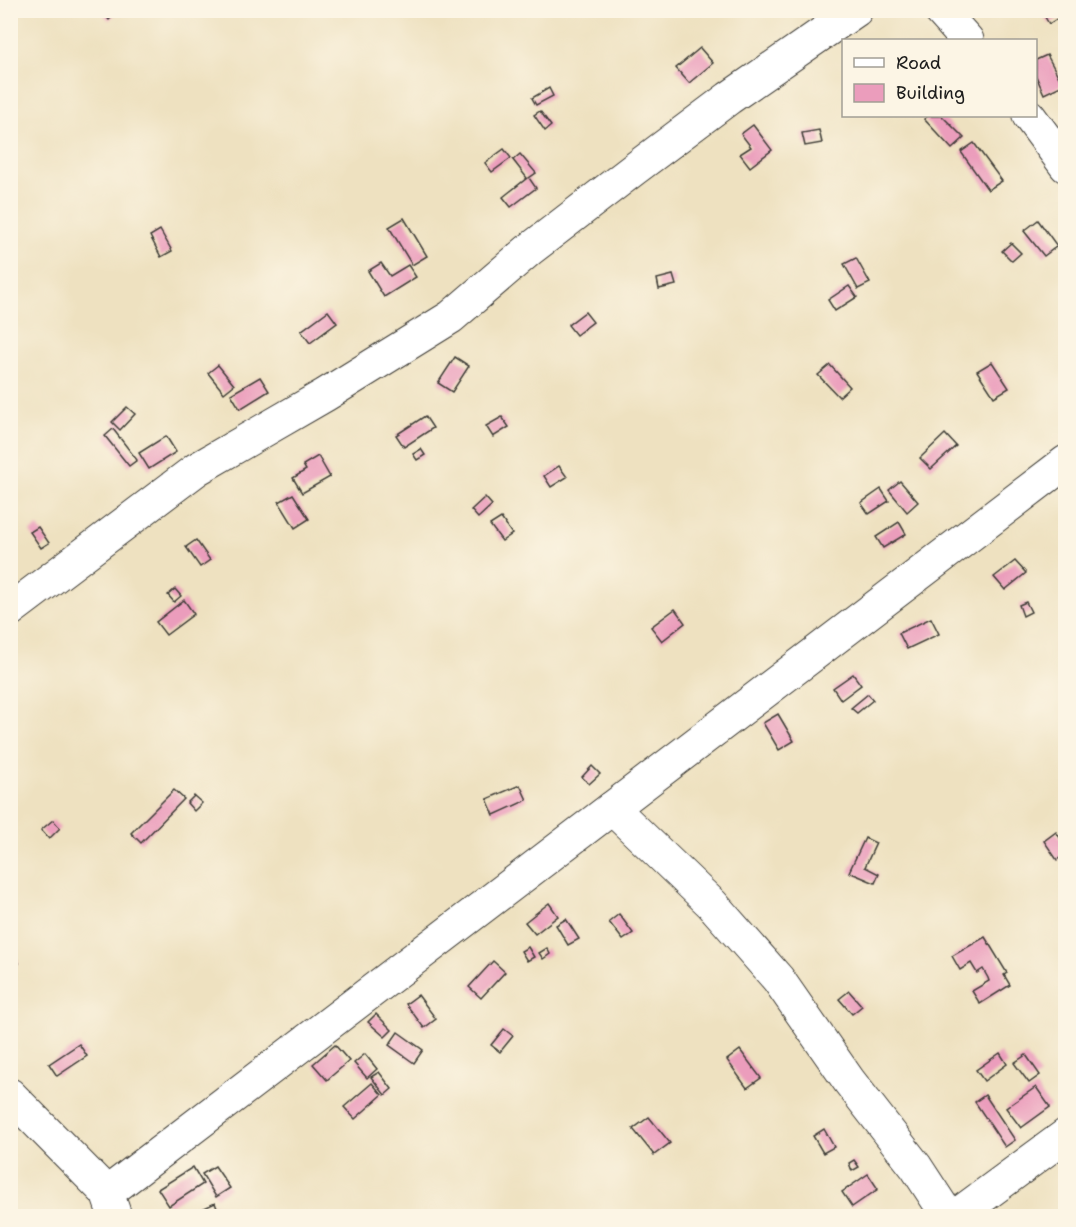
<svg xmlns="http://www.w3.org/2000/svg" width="1076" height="1227" font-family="'Shantell Sans',sans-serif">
<rect width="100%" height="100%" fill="#fcf5e5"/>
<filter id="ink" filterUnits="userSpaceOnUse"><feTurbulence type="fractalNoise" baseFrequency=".0167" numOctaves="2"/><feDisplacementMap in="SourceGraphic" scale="12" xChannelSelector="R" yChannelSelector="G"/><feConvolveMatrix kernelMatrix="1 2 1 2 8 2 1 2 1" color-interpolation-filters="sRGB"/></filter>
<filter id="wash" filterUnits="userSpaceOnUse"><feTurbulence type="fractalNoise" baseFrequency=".008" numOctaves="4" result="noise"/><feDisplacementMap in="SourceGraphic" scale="24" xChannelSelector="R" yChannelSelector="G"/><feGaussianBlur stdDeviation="1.35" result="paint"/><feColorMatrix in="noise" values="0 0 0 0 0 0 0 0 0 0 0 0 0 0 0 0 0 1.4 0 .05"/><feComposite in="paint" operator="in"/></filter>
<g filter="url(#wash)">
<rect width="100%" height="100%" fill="#eee1c0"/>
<g id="blocks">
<g fill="#eb9dbc">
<polygon points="101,10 119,10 109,20"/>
<polygon points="1041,10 1055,10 1060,17 1049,24"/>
<polygon points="700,48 713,63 689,83 676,68"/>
<polygon points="1047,55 1063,85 1044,94 1036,76 1036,60"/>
<polygon points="549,88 553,96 536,105 532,98"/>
<polygon points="540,111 551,126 545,131 534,115"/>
<polygon points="928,116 942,116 964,138 952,149 924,119"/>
<polygon points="753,125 772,150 750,167 740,154 751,147 741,134"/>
<polygon points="819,130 822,143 805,146 802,133"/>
<polygon points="974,143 1002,181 988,190 961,152"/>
<polygon points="504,149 511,158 492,172 485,163"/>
<polygon points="520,154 536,173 529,178 536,188 511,207 503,197 527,178 513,160"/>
<polygon points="404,218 427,256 412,265 389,227"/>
<polygon points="1038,220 1057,246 1044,256 1024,231"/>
<polygon points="160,230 172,251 161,257 150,236"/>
<polygon points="1011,243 1021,253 1012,261 1002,251"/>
<polygon points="856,258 870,283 858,289 844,264"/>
<polygon points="381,263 390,276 408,265 416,277 384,297 368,271"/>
<polygon points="673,275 676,285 659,289 657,279"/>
<polygon points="849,286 857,297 835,311 828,300"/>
<polygon points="328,311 337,323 310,343 301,331"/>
<polygon points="585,312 593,322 576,335 568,325"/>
<polygon points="455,357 469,366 452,392 438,383"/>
<polygon points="992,362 1009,388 994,397 977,371"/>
<polygon points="218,365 234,385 224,393 208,373"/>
<polygon points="830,365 850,387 839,397 818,375"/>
<polygon points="260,377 269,391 240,409 231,394"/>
<polygon points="127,407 135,414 120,430 112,422"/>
<polygon points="425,416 433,428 404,447 396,435"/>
<polygon points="502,417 509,427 493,437 486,426"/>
<polygon points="113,429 137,460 129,466 105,436"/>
<polygon points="945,434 956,446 931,469 920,458"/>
<polygon points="166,436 176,452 149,469 139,453"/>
<polygon points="421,449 425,455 417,460 413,454"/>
<polygon points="318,456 330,477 302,493 293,478 306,470 303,465"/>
<polygon points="559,466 567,477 551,487 544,476"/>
<polygon points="900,481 918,502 907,512 889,490"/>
<polygon points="881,489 889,501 869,514 861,503"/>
<polygon points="293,494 309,519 295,528 279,502"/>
<polygon points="485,497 492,505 478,518 471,510"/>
<polygon points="501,518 512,534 502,541 490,525"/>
<polygon points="899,522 906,534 883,548 876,537"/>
<polygon points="38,527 49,543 41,548 30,532"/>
<polygon points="196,540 210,560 200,567 186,547"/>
<polygon points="1015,561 1026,573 1005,590 994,577"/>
<polygon points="175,589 181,596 174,602 168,595"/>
<polygon points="184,600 194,614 166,635 156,622"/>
<polygon points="1026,602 1031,612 1023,616 1019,605"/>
<polygon points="675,609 685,623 662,641 651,627"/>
<polygon points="931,618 939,634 907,649 899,633"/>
<polygon points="853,674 861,685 841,700 833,688"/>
<polygon points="868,694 873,700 857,713 851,708"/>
<polygon points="778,714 794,741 779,750 763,723"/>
<polygon points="592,766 600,774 589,784 582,777"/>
<polygon points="520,785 527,800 494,815 487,799"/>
<polygon points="174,790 184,799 141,843 131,833"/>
<polygon points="194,796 202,803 194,811 187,803"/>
<polygon points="53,820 60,828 49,839 41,830"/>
<polygon points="1056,832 1066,846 1066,853 1057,860 1044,841"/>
<polygon points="865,838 876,843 865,867 879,874 875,883 849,872"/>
<polygon points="549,903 558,916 535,934 525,922"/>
<polygon points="619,914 633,933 623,940 609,922"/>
<polygon points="566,919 579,939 568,945 556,925"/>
<polygon points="985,937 1007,973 1004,975 1010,985 980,1004 972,991 989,981 988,978 983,969 977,973 971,963 960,970 952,956"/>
<polygon points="528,947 534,957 527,961 521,951"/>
<polygon points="547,948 550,954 543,959 539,953"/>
<polygon points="13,951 19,963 10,966 10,952"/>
<polygon points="493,961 505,972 481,998 469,987"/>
<polygon points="849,991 862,1006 852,1014 839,999"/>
<polygon points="418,995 436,1019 424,1028 406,1004"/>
<polygon points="376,1014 392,1030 385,1037 368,1022"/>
<polygon points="504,1029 513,1036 500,1052 491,1045"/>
<polygon points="398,1032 423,1050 414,1063 389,1045"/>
<polygon points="79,1044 87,1056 57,1076 49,1064"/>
<polygon points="335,1045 349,1061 327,1080 313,1064"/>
<polygon points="740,1050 761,1078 747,1088 727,1060"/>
<polygon points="1000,1053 1007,1064 984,1081 976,1070"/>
<polygon points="365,1054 377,1069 367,1078 354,1063"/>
<polygon points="1026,1055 1040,1075 1029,1083 1014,1063"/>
<polygon points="379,1072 392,1089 385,1095 371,1077"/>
<polygon points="372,1083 382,1095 355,1119 344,1107"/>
<polygon points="1036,1087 1050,1107 1021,1128 1006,1108"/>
<polygon points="985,1095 1015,1140 1005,1147 975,1102"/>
<polygon points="649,1117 670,1143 654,1155 633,1129"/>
<polygon points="824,1129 834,1147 823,1153 813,1136"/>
<polygon points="854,1160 859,1167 852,1171 849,1163"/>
<polygon points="215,1166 230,1188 216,1197 202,1174"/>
<polygon points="193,1167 203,1184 169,1206 158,1189"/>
<polygon points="868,1174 878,1189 852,1207 842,1192"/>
<polygon points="215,1203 220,1216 203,1216 200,1210"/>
</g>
</g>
</g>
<g filter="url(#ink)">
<use href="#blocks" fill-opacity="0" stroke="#3c3a35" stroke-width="1.5"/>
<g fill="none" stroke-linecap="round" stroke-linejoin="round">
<g stroke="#3c3a35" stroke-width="35">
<g id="minor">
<polyline points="940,10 967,40"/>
<polyline points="1029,116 1066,166"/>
<polyline points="10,610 197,469 325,395 451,317 529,250 633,170 729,98 856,10"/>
<polyline points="612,808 712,904 778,979 849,1081 916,1167 948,1216"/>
<polyline points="10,1095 107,1193"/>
<polyline points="115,1216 107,1193 1066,462"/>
<polyline points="956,1216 1066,1135"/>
</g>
</g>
<use href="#minor" stroke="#fff" stroke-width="33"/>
</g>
</g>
<rect width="1076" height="1227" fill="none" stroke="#fcf5e5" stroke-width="36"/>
<rect x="842" y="39" width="195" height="78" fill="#fcf5e5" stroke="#a29e95" stroke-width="1.5"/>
<rect x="854" y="58" width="30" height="9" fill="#ffffff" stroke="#a29e95" stroke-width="1.5"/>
<text x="896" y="69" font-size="18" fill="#1c1c1c">Road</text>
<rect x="854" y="84" width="30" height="18" fill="#eb9dbc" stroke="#a29e95" stroke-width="1.5"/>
<text x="896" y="99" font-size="18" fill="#1c1c1c">Building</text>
</svg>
